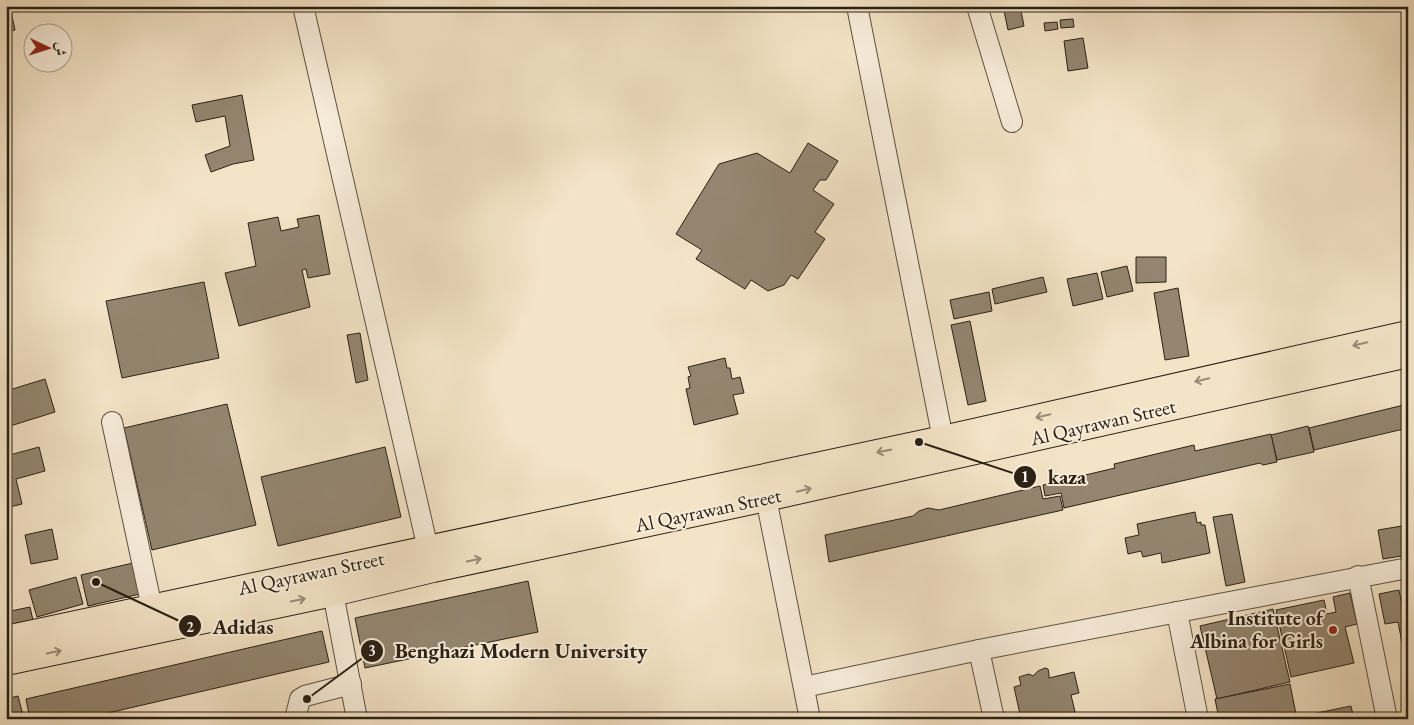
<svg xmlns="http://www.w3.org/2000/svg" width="1414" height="725" font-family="'EB Garamond',Amiri,serif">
<rect width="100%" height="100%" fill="#f4e4c7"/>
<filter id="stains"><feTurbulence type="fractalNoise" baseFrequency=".004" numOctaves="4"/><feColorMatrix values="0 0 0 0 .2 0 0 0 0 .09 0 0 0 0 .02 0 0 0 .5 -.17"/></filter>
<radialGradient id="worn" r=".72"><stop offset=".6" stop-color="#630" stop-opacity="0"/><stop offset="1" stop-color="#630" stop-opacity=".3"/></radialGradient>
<g fill="#948671" stroke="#2b2014">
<polygon points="6,6 10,6 15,30 6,32"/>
<polygon points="351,6 375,6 351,11"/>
<polygon points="1003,6 1020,6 1024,26 1008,30"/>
<polygon points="1073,19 1074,27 1061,28 1060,20"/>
<polygon points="1057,22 1058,29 1045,31 1044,23"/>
<polygon points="1083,38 1088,68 1068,71 1064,41"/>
<polygon points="242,95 254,160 233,164 211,172 205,155 230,146 225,116 196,122 192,105"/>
<polygon points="808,143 838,161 826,180 820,180 813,190 834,204 815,232 825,239 798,279 791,275 784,285 768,291 751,280 745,289 696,259 702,250 676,234 719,164 757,153 790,173"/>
<polygon points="319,215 330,274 308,278 306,269 302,270 310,307 239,326 225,273 256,266 248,223 278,217 281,231 299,227 297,219"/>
<polygon points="1136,257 1166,257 1166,282 1136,283"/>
<polygon points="1127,266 1133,291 1107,297 1101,272"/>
<polygon points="1097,273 1103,299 1073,306 1067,279"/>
<polygon points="1043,277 1047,292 995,304 992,289"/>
<polygon points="204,282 219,358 122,378 106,301"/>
<polygon points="1178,288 1189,356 1165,360 1154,293"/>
<polygon points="989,292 992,311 954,319 950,300"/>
<polygon points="970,321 986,401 968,405 951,325"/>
<polygon points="360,333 368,380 356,383 347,335"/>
<polygon points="725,358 727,368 730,368 732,379 740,377 744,393 733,395 738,414 694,425 686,389 690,388 688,377 691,376 688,367"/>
<polygon points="45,379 55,412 7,427 6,391"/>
<polygon points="227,404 256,525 152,550 124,428"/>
<polygon points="1408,404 1408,428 1314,450 1309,428"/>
<polygon points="1308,426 1314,452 1277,460 1271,435"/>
<polygon points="1271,434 1277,462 1263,465 1260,463 1064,508 1061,493 1045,496 1043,485 1115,468 1114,464 1194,445 1195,451"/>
<polygon points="39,447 45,471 16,479 22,504 6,508 6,456"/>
<polygon points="385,447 401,517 278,546 261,477"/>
<polygon points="1040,486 1043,499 1060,496 1063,510 829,562 825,535 913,516 919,511 928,508 939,510"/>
<polygon points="1195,512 1197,523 1201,522 1201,525 1205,525 1210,553 1162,563 1161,553 1143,557 1141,551 1128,554 1125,538 1139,535 1137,524"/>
<polygon points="1232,514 1245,582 1226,586 1213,517"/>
<polygon points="1408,525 1408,555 1383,559 1378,530"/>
<polygon points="52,529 58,559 31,564 25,535"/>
<polygon points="6,549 12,563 6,566"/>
<polygon points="133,563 140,594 88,606 81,575"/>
<polygon points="76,577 83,604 37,617 29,590"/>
<polygon points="528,581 538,632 365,668 355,618"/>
<polygon points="1399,590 1405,618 1408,618 1408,657 1405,658 1398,622 1385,624 1379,594"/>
<polygon points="1350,593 1357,624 1345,627 1354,663 1291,677 1276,610 1324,600 1327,614 1336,612 1333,597"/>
<polygon points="30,607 34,625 6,631 6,612"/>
<polygon points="1273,609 1290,682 1217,699 1200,626"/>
<polygon points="322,631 329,662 82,719 30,719 26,699"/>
<polygon points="1045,668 1048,669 1049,674 1049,678 1074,672 1079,693 1071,695 1076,716 1067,719 1021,719 1014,687 1021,685 1019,677 1029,674 1033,676 1038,671"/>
<polygon points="1290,684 1297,719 1219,719 1215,699"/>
<polygon points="18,696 24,719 6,719 6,699"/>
<polygon points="1351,706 1354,719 1313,719 1312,714"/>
</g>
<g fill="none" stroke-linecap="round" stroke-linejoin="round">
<g stroke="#5d5141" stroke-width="22">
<g id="minor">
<polyline points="303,6 431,562"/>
<polyline points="857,6 943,439"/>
<polyline points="977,6 1012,122"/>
<polyline points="112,422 152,608"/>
<polyline points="766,498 810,719"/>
<polyline points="1358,576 1387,719"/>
<polyline points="333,593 357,719"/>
<polyline points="1177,612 1198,719"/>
<polyline points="979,650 994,719"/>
<polyline points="804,687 979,650 1408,568"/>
<polyline points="297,719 296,715 300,699 305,696 351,684"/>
</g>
</g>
<g stroke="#2b2014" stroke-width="28">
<g id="major">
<polyline points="6,639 943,439 1408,334"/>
<polyline points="6,662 333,593 433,569 766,498 1408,354"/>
</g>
</g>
<use href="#minor" stroke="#f8eddb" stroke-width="20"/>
<use href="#major" stroke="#f4e4c7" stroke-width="26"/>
</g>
<defs><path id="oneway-shaft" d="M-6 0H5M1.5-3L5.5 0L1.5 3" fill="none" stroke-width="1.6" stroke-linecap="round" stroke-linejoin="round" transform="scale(1.25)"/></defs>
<g stroke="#9a8c76">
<use href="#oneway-shaft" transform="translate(1360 344) rotate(167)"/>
<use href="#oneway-shaft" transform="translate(1202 380) rotate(167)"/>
<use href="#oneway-shaft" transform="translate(1043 416) rotate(167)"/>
<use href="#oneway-shaft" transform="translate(884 451) rotate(168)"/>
<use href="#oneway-shaft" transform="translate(804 490) rotate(-13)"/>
<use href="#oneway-shaft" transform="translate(474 560) rotate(-12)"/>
<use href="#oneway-shaft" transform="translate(298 600) rotate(-12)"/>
<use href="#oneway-shaft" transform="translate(54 652) rotate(-12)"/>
</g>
<circle fill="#8f2418" stroke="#f8eddb" stroke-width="2" cx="1333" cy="630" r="5"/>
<g text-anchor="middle" stroke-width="4" stroke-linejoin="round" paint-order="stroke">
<g font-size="20" fill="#2b2014" stroke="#f8eddb">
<text transform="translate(1103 422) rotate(-13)" y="7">Al Qayrawan Street</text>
<text transform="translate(708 510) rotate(-12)" y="7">Al Qayrawan Street</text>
<text transform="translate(311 573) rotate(-12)" y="7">Al Qayrawan Street</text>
</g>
<g font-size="20" font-weight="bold" fill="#2b2014" stroke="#f8eddb" text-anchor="end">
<text x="1323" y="625">Institute of<tspan x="1323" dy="23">Albina for Girls</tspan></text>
</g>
</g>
<path fill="none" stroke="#2b2014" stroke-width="2" d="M919 442L1025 477M96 582L190 626M307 699L372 651"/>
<g fill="#2b2014" stroke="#f8eddb" stroke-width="2">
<circle cx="919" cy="442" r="5"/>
<circle cx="96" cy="582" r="5"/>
<circle cx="307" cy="699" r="5"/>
<circle cx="1025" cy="477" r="12"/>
<circle cx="190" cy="626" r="12"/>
<circle cx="372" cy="651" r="12"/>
</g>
<g font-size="15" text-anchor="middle" font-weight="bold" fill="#fff">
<text x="1025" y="482">1</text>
<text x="190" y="632">2</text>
<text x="372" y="656">3</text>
</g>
<g font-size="21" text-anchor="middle" font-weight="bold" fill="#2b2014" stroke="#f8eddb" stroke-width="4" stroke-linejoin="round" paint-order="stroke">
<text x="1067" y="484">kaza</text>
<text x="243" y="634">Adidas</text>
<text x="521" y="658">Benghazi Modern University</text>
</g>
<rect width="1414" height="725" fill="none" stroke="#f4e4c7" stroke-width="25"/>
<rect x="8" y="8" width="1399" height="710" fill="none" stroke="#2b2014" stroke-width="2.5"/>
<rect x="12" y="12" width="1389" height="700" fill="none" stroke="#2b2014"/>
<g transform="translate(48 48) rotate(94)"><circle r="24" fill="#f8eddb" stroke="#a69b8b"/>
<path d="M0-4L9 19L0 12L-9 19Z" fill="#8f2418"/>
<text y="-8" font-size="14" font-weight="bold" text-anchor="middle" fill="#2b2014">ش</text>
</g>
<rect width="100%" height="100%" filter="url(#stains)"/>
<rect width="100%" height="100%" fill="url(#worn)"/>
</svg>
